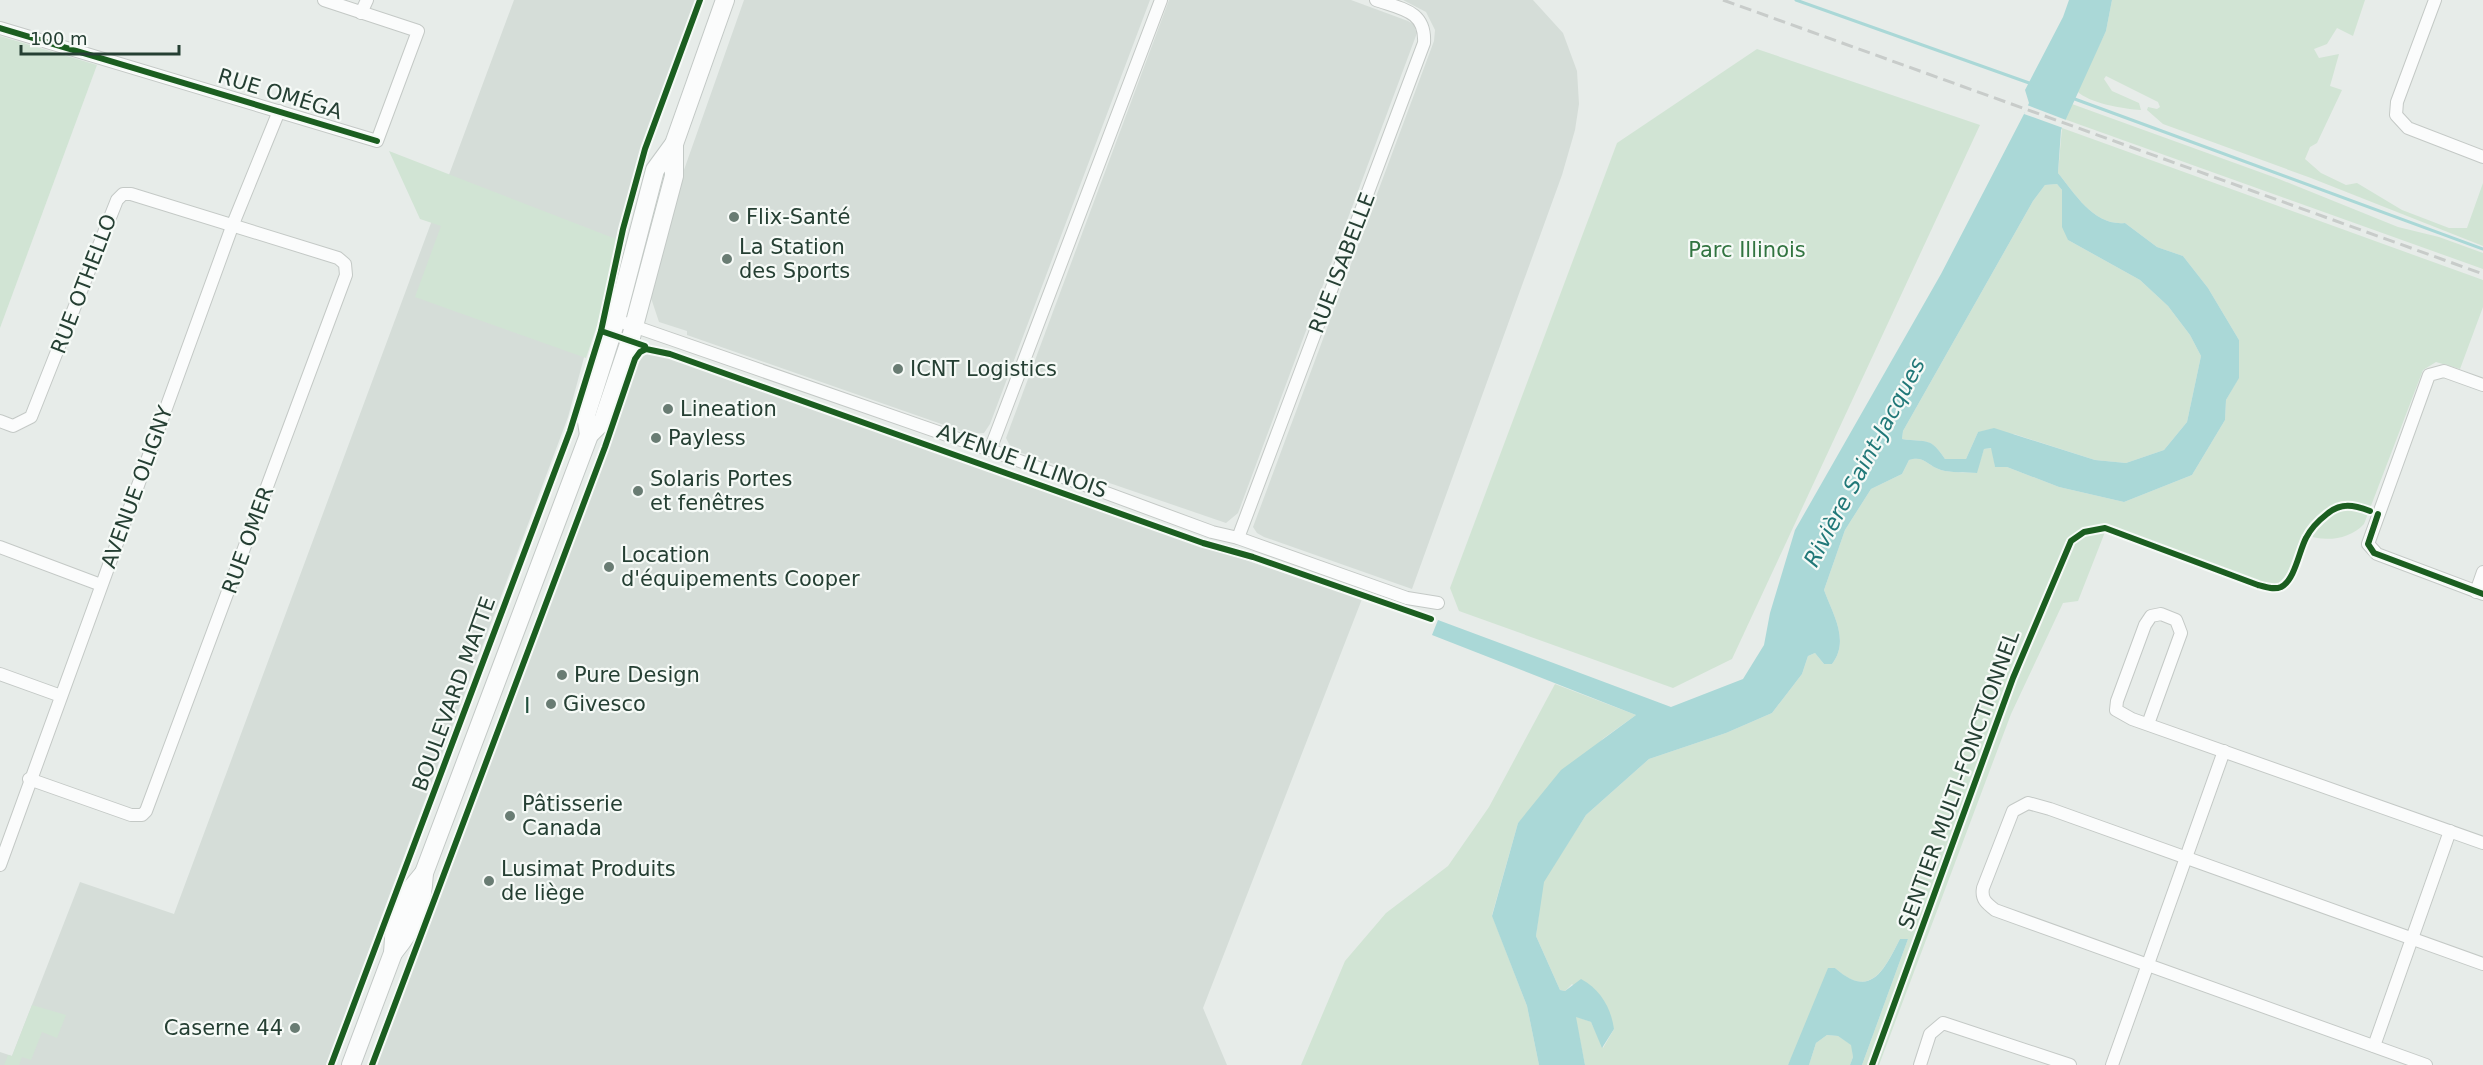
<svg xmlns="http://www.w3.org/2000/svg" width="2483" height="1065" font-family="'DejaVu Sans',sans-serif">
<rect width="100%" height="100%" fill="#e7ece9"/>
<g fill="#d5ddd8">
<polygon points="514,0 697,0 632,179 568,417 326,1065 0,1065 0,1052 12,1056 80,882 174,914"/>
<polygon points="744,0 1150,0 990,424 984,433 970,434 687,335 687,331 659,322 650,295 667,218"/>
<polygon points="1169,0 1351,0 1408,21 1413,24 1417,33 1238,513 1226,523 1016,451 1011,448 1006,438"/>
<polygon points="1403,0 1533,0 1563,33 1577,71 1579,104 1575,130 1562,175 1412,589 1264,537 1257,533 1253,527 1434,41 1435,30 1426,12"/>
<polygon points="651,351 884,432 1117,517 1362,599 1203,1008 1227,1065 376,1065 638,360"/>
</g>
<g fill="#d1e4d4">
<path d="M2112,0h253l-12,36 -16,-8 -10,16 -13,5 5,9 20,-4 -9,32 12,4 -25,53 -7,4 -5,12 16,14 25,12 11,-2 45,27 47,18h18l16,-45v63l-172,-68 -148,-54 -16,-14 1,-3 9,2 3,-2 -2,-5 -52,-26 -2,3 8,12 27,12 2,7c-17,-1 -53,-7 -64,-19l29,-60z"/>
<polygon points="0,36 97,65 0,328"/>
<polygon points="1757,49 1980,125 1732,659 1673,688 1459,611 1450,588 1617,143"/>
<polygon points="2072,104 2279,179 2398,227 2439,237 2483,253 2483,269 2064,119"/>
<path d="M2062,128l421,152v27l-23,62 -24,-7 -13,8 -59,154c-16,17 -41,18 -62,10l-16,44 -5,6h-17l-154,-57 -5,5 -27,69 -15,2 -52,111 -132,351h-17l46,-126h-8c-16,31 -30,61 -65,29l-47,97h-203l-10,-49 16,6 12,26 11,-19 -42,-45 -7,7 -5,-1 -24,-54 7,-54 43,-67 63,-56 77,-26 46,-20 30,-39 6,-18 7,-3 9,11h8c18,-24 1,-49 -8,-74l21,-60 26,-41 31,-15 7,-14c15,-5 19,6 32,10 10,3 24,2 35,3l8,-24 8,-1 3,19h12l52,20 65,15 68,-27 33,-55 1,-20 13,-23v-37l-31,-52 -25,-32 -26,-9 -32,-24c-31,3 -49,-28 -67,-50z"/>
<polygon points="389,151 616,239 603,308 586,358 415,297 441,226 420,219"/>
<path d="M2057,184l5,6 6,50 72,40 28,26 22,29 11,21 -14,66 -23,28 -38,13 -31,-3 -81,-26 -36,-2 -12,27h-21c-15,-23 -19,-16 -43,-20l1,-8 130,-230 12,-16z"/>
<polygon points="1555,684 1636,715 1604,738 1518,823 1492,915 1527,1006 1539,1065 1301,1065 1345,961 1386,913 1448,866 1489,807"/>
<polygon points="32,1005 66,1015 57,1038 42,1032 31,1060 22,1057 19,1065 4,1065 8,1055 12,1056"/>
<polygon points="1827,1035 1838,1036 1852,1045 1853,1057 1850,1065 1809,1065 1816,1043"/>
</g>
<g fill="#aad8d7" fill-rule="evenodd">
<path d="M2069,0h43l-6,31 -45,99 -3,43c18,22 36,53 67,50l32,24 26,9 25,32 31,52v38l-13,22 -1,20 -33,55 -68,27 -65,-15 -52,-20h-12l-4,-19 -7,1 -7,24c-12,-1 -26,0 -36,-3 -13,-4 -17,-15 -32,-10l-7,14 -31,15 -26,41 -21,60c9,25 26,50 8,74h-8l-9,-11 -7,3 -6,18 -30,39 -46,20 -77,26 -63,56 -42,67 -8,54 24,54 5,1 16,-12c20,11 30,29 33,50l-12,19 -11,-26 -15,-5 9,48h-46l-12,-59 -35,-90 26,-93 43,-53 75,-55 -204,-80 6,-15 233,87 72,-28 21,-34 6,-32 25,-83 146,-256 83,-160 5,-11 -4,-13 38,-73zM2057,184l5,6v37l6,13 72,40 28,26 22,29 11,21 -14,66 -23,28 -38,13 -31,-3 -101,-32 -16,4 -12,27h-21c-15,-23 -18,-16 -43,-20l1,-8 130,-230 12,-16z"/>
<path d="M1900,939h8l-46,126h-12l3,-8 -2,-12 -13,-9 -11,-1 -11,8 -7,22h-21l40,-97h7c36,32 49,2 65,-29z"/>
</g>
<polygon fill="#e7ece9" points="2027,105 2066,120 2063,128 2024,114"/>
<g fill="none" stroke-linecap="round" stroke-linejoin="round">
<g stroke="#aad8d7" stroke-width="3">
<polyline points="1796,0 2032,84"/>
<polyline points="2072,98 2483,249"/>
</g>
<g stroke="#c4c9c6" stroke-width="14">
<g id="minor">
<polyline points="2435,0 2397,102 2396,115 2408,128 2483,157"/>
<polyline points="361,13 367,0"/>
<polyline points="0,28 377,141 418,31 324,0"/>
<polyline points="616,320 990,450 1212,532 1238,538 1407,598 1438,603"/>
<polyline points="2483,385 2444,371 2429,375 2368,544 2377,554 2483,594"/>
<polyline points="0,421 13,426 31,417 117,200 123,194 131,194 338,258 345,264 346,275 146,811 142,815 131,815 29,779"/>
<polyline points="990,450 1161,0"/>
<path d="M1238,538l186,-495c2,-32 -22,-34 -48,-43"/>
<polyline points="0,547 101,585"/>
<polyline points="2476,592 2483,572"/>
<polyline points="0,674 61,696"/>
<polyline points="2148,724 2181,633 2176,620 2161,614 2151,616 2145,625 2117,701 2116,710 2132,719 2483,843"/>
<polyline points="0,865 233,224 279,111"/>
<polyline points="2374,1046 2450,831"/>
<polyline points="1920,1065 1930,1034 1943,1023 2070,1065"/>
<polyline points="2112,1065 2224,751"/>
<path d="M2426,1065l-431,-155c-9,-7 -14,-11 -12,-22l30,-77 15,-8 22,6 433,155"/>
</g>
</g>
<g stroke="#c3c9c6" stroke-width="20">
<g id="secondary">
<polyline points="589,435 586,415 616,320 655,170 674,144 725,0"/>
<path d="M393,953c23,-28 29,-44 31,-80l165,-438 14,-14 27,-80 44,-165v-32"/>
<polyline points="351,1065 393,953 395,924 406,895 424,873"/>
</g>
</g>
<use href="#minor" stroke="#fbfcfc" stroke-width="12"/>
<use href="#secondary" stroke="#fbfcfc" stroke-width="18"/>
<polyline stroke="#c8ccca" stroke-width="3" stroke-dasharray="12 6" stroke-linecap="butt" points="1723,0 2483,274"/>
<g stroke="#f6faf7" stroke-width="10">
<g id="cycleway">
<polyline points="700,0 645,149 623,229 601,331 645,346 646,349 670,354 1203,543 1253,557 1431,619"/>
<polyline points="0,28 377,141"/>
<polyline points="2378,514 2368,544 2374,553 2483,594"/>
<polyline points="331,1065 570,431 601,331"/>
<polyline points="372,1065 605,447 635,359 640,352 646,349"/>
<path d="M1872,1065l141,-387 58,-137 13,-9 21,-4 153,57c7,2 16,5 23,2 14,-7 18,-36 25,-49 5,-10 12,-17 21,-24 14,-12 27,-9 43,-3"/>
</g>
</g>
<use href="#cycleway" stroke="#1b5e20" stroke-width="6"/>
</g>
<g fill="#697c73" stroke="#f6faf7" stroke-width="2">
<circle cx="734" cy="217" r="6"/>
<circle cx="727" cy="259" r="6"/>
<circle cx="898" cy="369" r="6"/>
<circle cx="668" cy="409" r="6"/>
<circle cx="656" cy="438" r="6"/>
<circle cx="638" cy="491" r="6"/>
<circle cx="609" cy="567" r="6"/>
<circle cx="562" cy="675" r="6"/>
<circle cx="551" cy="704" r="6"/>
<circle cx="510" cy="816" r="6"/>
<circle cx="489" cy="881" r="6"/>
<circle cx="295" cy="1028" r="6"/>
</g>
<g text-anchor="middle" stroke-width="4.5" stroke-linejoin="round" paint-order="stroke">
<g font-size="21" fill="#253f33" stroke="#f6faf7">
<text transform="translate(280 94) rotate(17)" y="7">RUE OMÉGA</text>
<text transform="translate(1342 263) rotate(-69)" y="7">RUE ISABELLE</text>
<text transform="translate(84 284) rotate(-69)" y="7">RUE OTHELLO</text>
<text transform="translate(1022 461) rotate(20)" y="7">AVENUE ILLINOIS</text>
<text transform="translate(137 487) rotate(-70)" y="7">AVENUE OLIGNY</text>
<text transform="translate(248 540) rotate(-70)" y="7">RUE OMER</text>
<text transform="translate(454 694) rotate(-70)" y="7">BOULEVARD MATTE</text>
<text transform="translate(1959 780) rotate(-70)" y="7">SENTIER MULTI-FONCTIONNEL</text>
</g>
<g font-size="21" fill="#253f33" stroke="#f6faf7" text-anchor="start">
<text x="746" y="224">Flix-Santé</text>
<text x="739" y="254">La Station<tspan x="739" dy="24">des Sports</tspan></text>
<text x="910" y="376">ICNT Logistics</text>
<text x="680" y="416">Lineation</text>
<text x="668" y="445">Payless</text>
<text x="650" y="486">Solaris Portes<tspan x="650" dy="24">et fenêtres</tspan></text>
<text x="621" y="562">Location<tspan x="621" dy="24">d'équipements Cooper</tspan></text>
<text x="574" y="682">Pure Design</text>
<text x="563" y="711">Givesco</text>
<text x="522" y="811">Pâtisserie<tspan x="522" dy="24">Canada</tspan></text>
<text x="501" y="876">Lusimat Produits<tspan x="501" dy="24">de liège</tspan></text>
<text x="283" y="1035" text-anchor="end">Caserne 44</text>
</g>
<g font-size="21" fill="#317440" stroke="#f6faf7">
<text x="1747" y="257">Parc Illinois</text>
</g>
<g font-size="22" font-style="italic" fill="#217878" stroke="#f6faf7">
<text transform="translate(1864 462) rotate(-62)" y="8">Rivière Saint-Jacques</text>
</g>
<g font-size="22" letter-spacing="1.5" fill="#21503d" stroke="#f6faf7">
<text x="528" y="713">I</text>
</g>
</g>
<path d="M21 45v9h158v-9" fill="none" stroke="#253f33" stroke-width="3"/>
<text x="30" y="45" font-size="18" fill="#253f33" stroke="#f6faf7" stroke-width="4.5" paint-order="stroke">100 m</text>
</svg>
